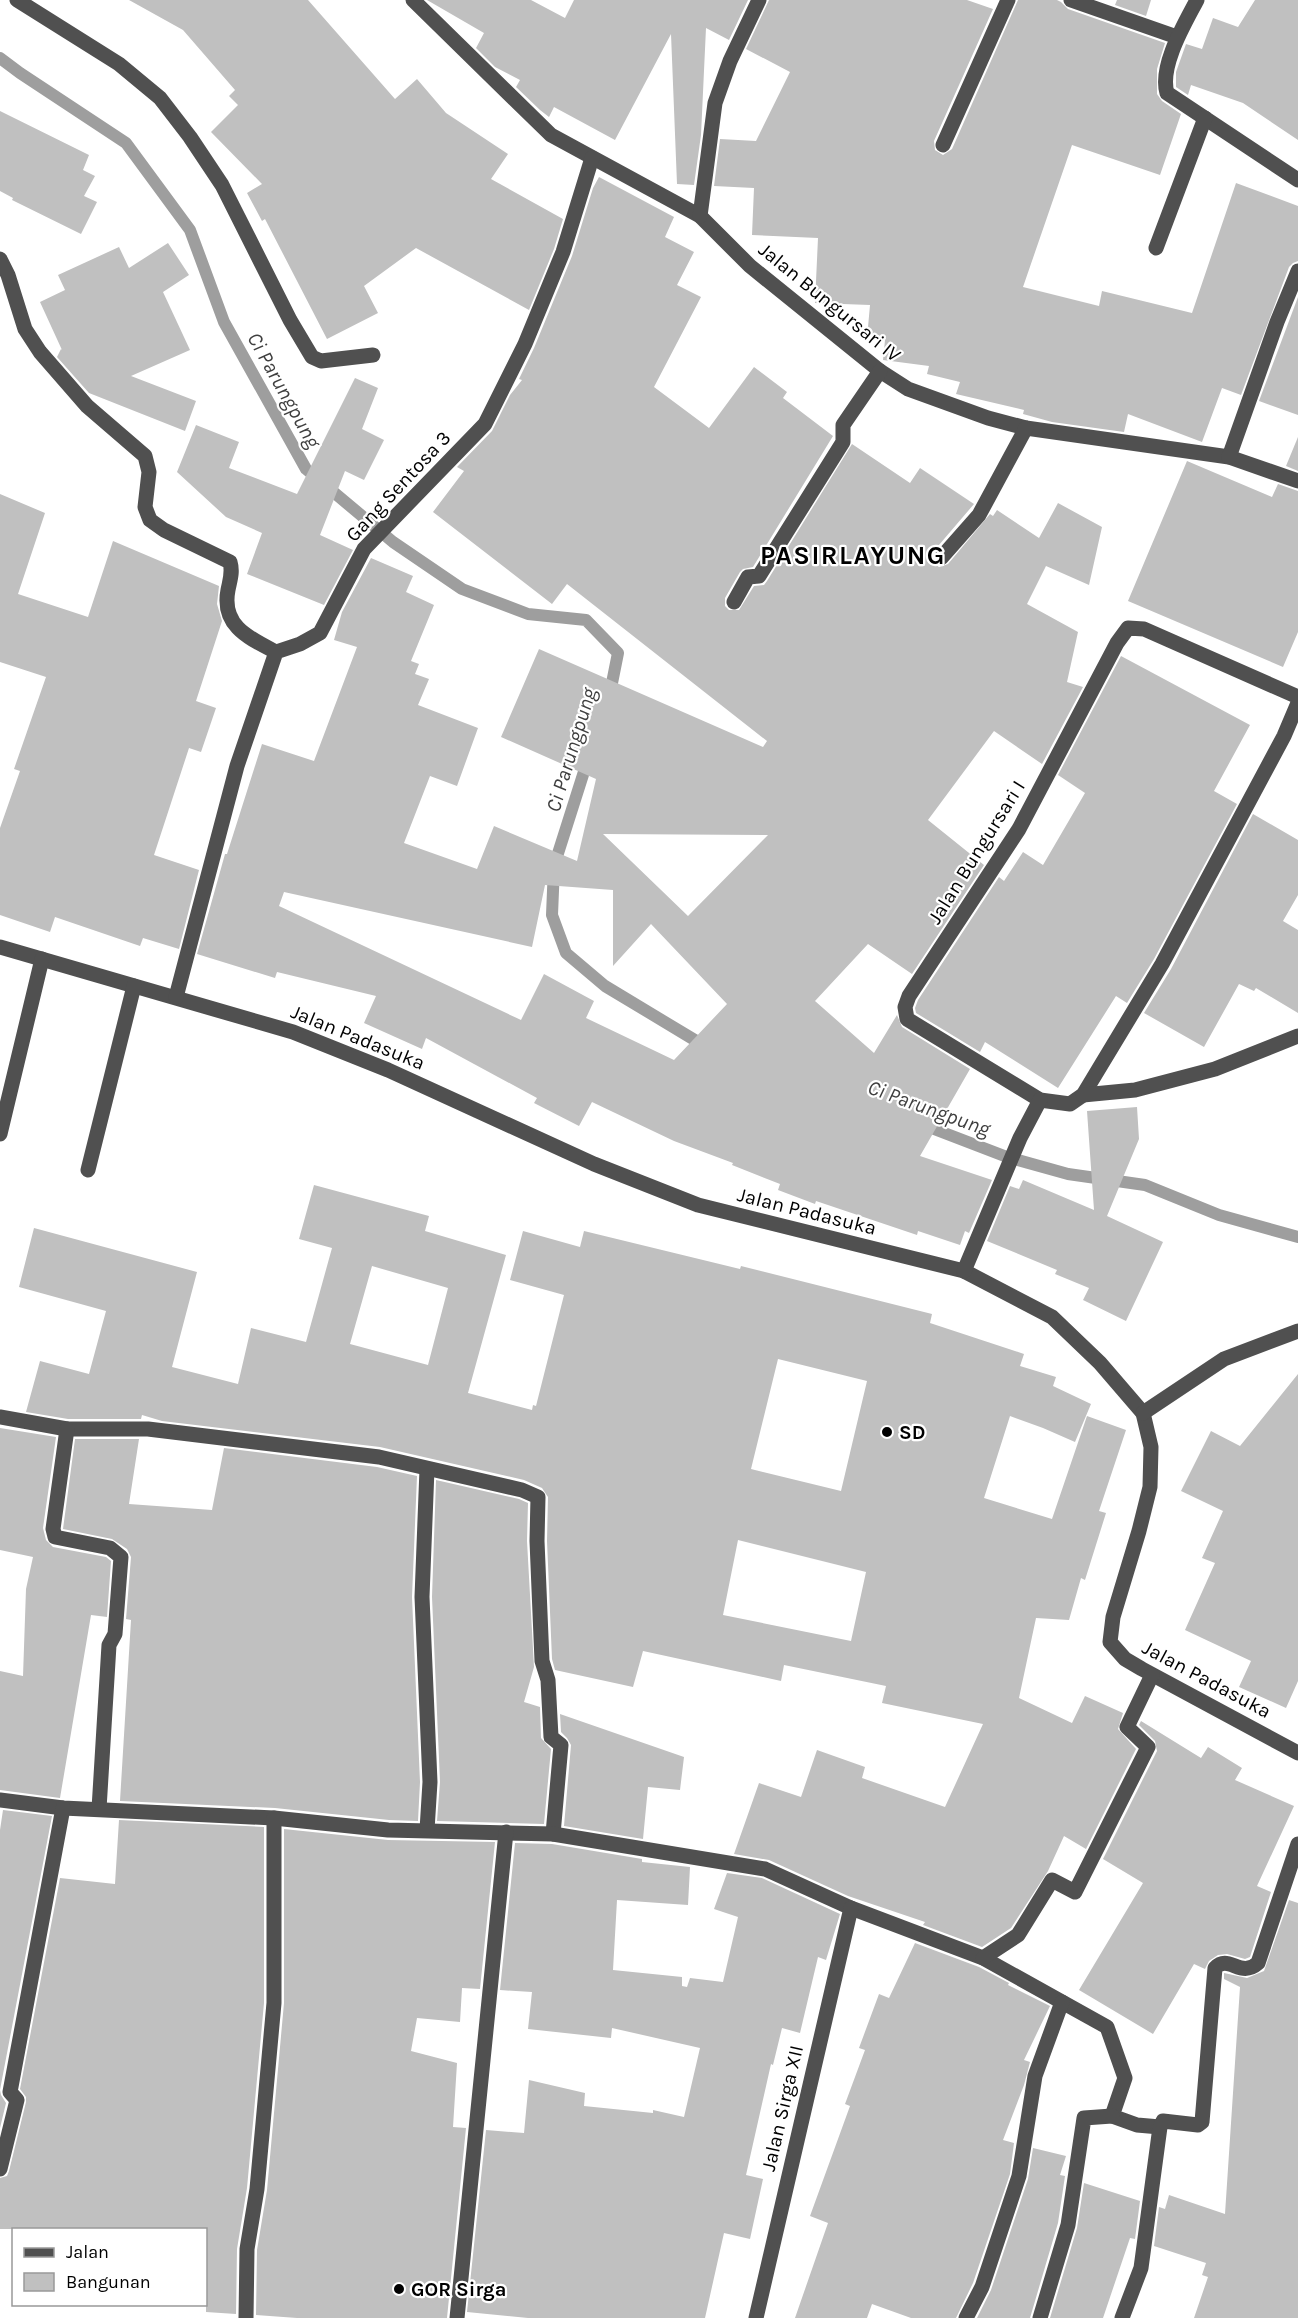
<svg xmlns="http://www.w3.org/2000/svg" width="1298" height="2318" font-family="Karla,sans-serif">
<rect width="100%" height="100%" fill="#fff"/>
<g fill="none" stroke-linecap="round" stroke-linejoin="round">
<g stroke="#9e9e9e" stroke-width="12">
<polyline points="0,58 20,73 126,143 190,230 224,322 306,469 393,542 462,589 528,614 586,620 618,653 609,698"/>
<polyline points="588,759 554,866 552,915 566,953 605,986 708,1048"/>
<polyline points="921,1124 1007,1157 1068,1174 1145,1185 1219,1215 1298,1237"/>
</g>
</g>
<g fill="#c0c0c0" fill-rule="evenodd">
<polygon points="129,0 308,0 395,99 417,79 446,113 508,154 491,179 563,219 554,249 529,310 416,248 364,286 378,313 327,339 265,219 262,221 247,193 262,184 211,132 238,105 229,96 235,90 183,30"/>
<polygon points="427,0 531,0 565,18 574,0 748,0 729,40 706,28 701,135 694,185 677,184 671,34 615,140 554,107 549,117 540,110 516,87 520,80 495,67 476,48 484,33"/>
<polygon points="769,0 967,0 993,9 934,141 935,150 943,155 952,149 1018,0 1057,0 1061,2 1068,9 1165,43 1157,69 1157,94 1162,101 1181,114 1160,175 1072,145 1023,287 1099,306 1102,291 1192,313 1236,183 1298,206 1298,261 1293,263 1289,267 1241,395 1222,388 1202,442 1128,414 1124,432 1052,422 1023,414 1024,410 956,394 960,382 927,374 929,366 883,360 885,340 867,338 870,305 815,303 818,238 752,235 754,188 714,186 720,139 756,141 790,72 746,49"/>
<polygon points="1117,0 1151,0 1146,16 1115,5"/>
<polygon points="1255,0 1298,0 1298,140 1243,103 1191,85 1188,95 1176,87 1176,72 1186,44 1202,49 1213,18 1238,27"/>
<polygon points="0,111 89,155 83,170 95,176 84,196 97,202 81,234 12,200 13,198 0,191"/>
<path d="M599,177l75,40 -9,20 29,15 -17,33 24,12 -47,90 55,41 45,-61 33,25 -4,6 50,38 -80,131 -10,2 -3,3 -15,26v8l4,4h10l15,-24 10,-1 3,-4 85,-137 58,39 10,-15 54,36 -41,48 -1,10 7,5 9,-3 42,-50 3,2 4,-6 42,28 19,-35 44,24 -13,58 -43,-19 -19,38 51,28 -11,50 16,5 -41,77 -48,-33 -66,89 56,45 -72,109 -44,-30 -53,57 59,52 23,-38 5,12 68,42 -50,87 72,24 -23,53 -4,-2 -5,14 -42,-14 -1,4 -101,-34 -1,3 -37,-14 2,-6 -48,-19 1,-2 -59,-22 -82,-39 -13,24 -45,-23 3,-5 -111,-60 -4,11 -58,-26 12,-27 -99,-24 -2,6 -78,-24 28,-100h2l35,-110 52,17 43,-114 -23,-7 8,-28 29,-54 42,18 -7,16 28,13 -23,56 8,3 -4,10 14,5 -11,26 60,23 -21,58 -27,-10 -26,67 73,26 17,-43 83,35 19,-82 -95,-42 38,-88 224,98 4,-6 -200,-157 -15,20 -119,-92 31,-41 -7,-4 35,-36 18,-36 12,-15 -3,-1 15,-31 38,-92 21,-68zM603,834l165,1 -80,81zM545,885l68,5v76l38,-42 76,80 -53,56 -88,-42 8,-17 -50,-27 -23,46 -242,-114 5,-14 248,55z"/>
<polygon points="168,243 189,275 163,292 190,350 131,376 196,401 185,431 89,393 57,357 61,349 62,350 40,302 65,290 58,275 119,247 129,268"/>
<polygon points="1298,297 1298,415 1259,401"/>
<polygon points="355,378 378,388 362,429 384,440 364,480 345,471 320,535 353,550 324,605 247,574 262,533 226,517 177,472 196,425 239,442 229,468 297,494"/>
<polygon points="1298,437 1298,471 1286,466"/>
<polygon points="1187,461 1272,497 1278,484 1298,491 1298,632 1283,667 1128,601"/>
<polygon points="0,494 45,513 18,594 88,617 113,541 219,586 217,604 222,621 196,701 216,708 201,752 189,748 154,855 199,870 179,949 143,938 140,946 55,917 50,932 0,915 0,828 20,771 14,769 46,677 0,662"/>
<polygon points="1121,656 1250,725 1214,791 1237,804 1154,959 1127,1003 1116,996 1058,1088 985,1042 980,1052 916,1013 915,1008 918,1000 999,877 1004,881 1023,852 1043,865 1085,793 1058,775"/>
<polygon points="1253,814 1298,840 1298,895 1283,921 1298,930 1298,1013 1256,988 1254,991 1239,984 1204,1047 1144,1013 1171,969"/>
<polygon points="1137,1107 1139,1139 1107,1216 1163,1242 1126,1321 1083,1300 1089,1288 1055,1274 1057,1270 987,1241 1010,1186 1019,1189 1023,1180 1094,1210 1087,1111"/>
<path d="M314,1185l115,31 -4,15 81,24 -38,138 64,17 1,-5 3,1 28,-111 -54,-15 13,-49 57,16 4,-16 156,38 1,-3 191,48 -2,9 94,31 -4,12 36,11 -3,9 38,18 -16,38 -32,-14 -33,-12 -26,82 68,21 35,-103 39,14 -27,81 7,2 -21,67 -4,-2 -12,42 -33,-2 -17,80 53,25 13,-27 38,17 -5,16 18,20 -50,100 -22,-13 -16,35 -37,57 -29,19 -59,-22 2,-3 -77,-26 -79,-36 -35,-6 25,-71 42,14 16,-47 48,17 -3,11 83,29 38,-83 -101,-21 4,-17 -102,-21 -3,16 -138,-30 -10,36 -78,-17 -3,-11 -5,-118 1,-44 -6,-9 -18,-8 -144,-33 -218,-26 -20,-6 -1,4h-73l-42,-7 14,-51 49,13 17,-63 -87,-24 15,-59 163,44 -25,95 66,17 13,-56 55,14 26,-94 -33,-9zM372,1266l76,22 -20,77 -78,-21zM778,1359l89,22 -26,110 -90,-22zM738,1540l128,32 -15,69 -128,-26z"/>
<polygon points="1298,1374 1298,1681 1286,1708 1239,1687 1251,1661 1185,1630 1215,1563 1202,1558 1223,1511 1181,1491 1211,1431 1240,1446"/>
<polygon points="0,1428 56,1437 43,1528 46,1540 53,1547 106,1557 111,1561 107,1617 91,1615 60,1798 0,1790 0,1671 23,1676 26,1589 33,1557 0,1550"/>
<polygon points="75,1439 139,1439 129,1504 212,1510 224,1448 377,1467 417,1476 412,1597 420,1782 418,1821 389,1820 275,1808 120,1801 131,1620 126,1619 131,1557 127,1549 112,1539 63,1529"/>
<polygon points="436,1480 519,1499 528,1503 527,1541 534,1667 524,1702 540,1707 541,1738 551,1749 544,1824 437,1821 440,1782 432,1597"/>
<polygon points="560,1714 684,1757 680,1790 648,1787 643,1839 564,1826 571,1745 567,1738 561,1732"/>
<polygon points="1141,1721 1201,1758 1208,1747 1242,1768 1235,1780 1294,1806 1257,1886 1271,1892 1250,1957 1245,1959 1227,1954 1218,1955 1209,1961 1205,1969 1194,1964 1153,2034 1079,1990 1143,1883 1103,1859 1157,1751 1155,1741 1139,1725"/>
<polygon points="3,1810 52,1816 0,2090 1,2095 6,2103 0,2128 0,1830"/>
<polygon points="119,1820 264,1827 264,2003 247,2188 237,2249 236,2314 206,2312 206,2229 0,2229 0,2178 7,2176 9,2171 26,2102 26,2097 20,2089 60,1878 115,1884"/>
<polygon points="284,1829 388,1840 495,1842 480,1989 462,1988 460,2022 417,2018 411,2051 457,2063 453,2127 466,2128 447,2318 297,2318 256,2315 257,2250 267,2190 284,2003"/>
<polygon points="515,1843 552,1844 642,1859 642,1862 690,1867 688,1905 617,1900 613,1970 682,1977 682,1986 687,1987 690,1978 723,1982 738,1917 714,1909 727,1873 762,1878 840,1914 826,1960 818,1957 800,2033 782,2028 773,2065 771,2064 746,2175 763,2179 750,2239 724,2233 705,2318 528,2318 467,2312 486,2130 524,2133 529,2080 585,2093 584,2106 653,2113 653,2110 684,2117 700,2048 612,2028 611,2038 528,2029 532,1992 500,1990"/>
<polygon points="1289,1900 1298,1903 1298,2318 1194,2318 1208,2277 1202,2275 1206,2263 1154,2246 1159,2207 1165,2209 1169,2195 1225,2214 1240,1987 1224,1979 1224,1973 1247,1978 1264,1971"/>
<polygon points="915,1943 979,1967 1009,1983 1008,1985 1050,2006 1024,2060 1030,2062 1024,2085 1003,2140 1014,2143 1010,2174 973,2283 956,2318 911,2318 872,2304 867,2318 795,2318 828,2223 810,2216 850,2106 845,2104 865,2050 859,2048 879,1994 889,1998"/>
<polygon points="1033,2148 1066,2156 1060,2175 1065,2176 1058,2223 1030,2318 977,2318 991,2290 1028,2179"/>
<polygon points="1084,2183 1140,2201 1135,2239 1130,2238 1103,2318 1050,2318 1077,2228"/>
</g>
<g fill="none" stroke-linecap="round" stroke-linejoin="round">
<g stroke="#505050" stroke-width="15">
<polyline points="17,0 119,64 160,98 190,137 222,185 290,320 312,357 321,361 373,355"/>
<polyline points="413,0 551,135 700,216 750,266 880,371 908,389 988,418 1026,428 1229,457 1298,481"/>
<polyline points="1071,0 1177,37"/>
<path d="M1197,0c-12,23 -38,66 -30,93l131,87"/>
<polyline points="943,145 1008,0"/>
<polyline points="700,216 715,103 730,61 759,0"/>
<polyline points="1156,248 1205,118"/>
<path d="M0,259l8,16 17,54 15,23 47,54 58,50 4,16 -4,35 5,13 14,10 66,32c3,10 0,18 -2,28 -7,36 21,48 48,62"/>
<polyline points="1229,457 1277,322 1298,271"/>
<polyline points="941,558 979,515 1026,428"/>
<polyline points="734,602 748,577 759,576 843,442 843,425 880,371"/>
<polyline points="1298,697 1144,629 1128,628 1117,643 1019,829 909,996 905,1007 907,1019 1040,1100 1070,1104 1083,1095 1162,964 1284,736 1298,703"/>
<polyline points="0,947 293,1032 388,1070 594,1164 698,1205 964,1271 1052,1317 1100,1363 1143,1413 1151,1447 1150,1487 1139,1531 1113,1617 1110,1642 1125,1659 1142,1669 1298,1753"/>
<polyline points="176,997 237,766 276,652 300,644 320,633 364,549 485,424 525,344 563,252 592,158"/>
<polyline points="1083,1095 1135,1090 1215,1069 1298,1036"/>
<polyline points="0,1134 42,959"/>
<polyline points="88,1170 134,986"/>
<polyline points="964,1271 1020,1138 1040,1100"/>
<polyline points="1143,1413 1224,1359 1298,1331"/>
<polyline points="0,1417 67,1429 148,1429 379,1457 522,1490 538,1497 537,1541 542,1661 548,1680 551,1737 561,1745 553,1834"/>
<polyline points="67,1429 53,1529 55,1537 110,1548 121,1557 115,1634 109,1645 99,1809"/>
<polyline points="0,1800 63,1808 274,1818 388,1830 553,1834 765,1869 851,1908 983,1958 1107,2027 1125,2078 1112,2116 1137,2125 1160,2127"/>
<polyline points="427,1830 430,1782 422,1597 427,1469"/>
<polyline points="983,1958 1018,1935 1052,1880 1075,1892 1148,1747 1127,1727 1152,1675"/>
<polyline points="0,2169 17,2100 10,2092 63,1808"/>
<polyline points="246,2318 247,2249 257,2189 274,2003 274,1818"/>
<polyline points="457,2318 506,1832"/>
<polyline points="756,2318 851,1908"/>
<polyline points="966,2318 982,2287 1019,2176 1035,2076 1062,2002"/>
<polyline points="1040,2318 1068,2225 1084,2118 1112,2116"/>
<path d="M1122,2318l19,-50 19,-141 3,-6 35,4 4,-3 13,-154c14,-15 25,11 43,-5l40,-119"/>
</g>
</g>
<g fill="#000" stroke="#fff" stroke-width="2">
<circle cx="887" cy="1432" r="6"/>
<circle cx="399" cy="2289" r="6"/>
</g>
<g text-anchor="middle" stroke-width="4.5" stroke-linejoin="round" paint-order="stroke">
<g font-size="20" fill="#000" stroke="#fff">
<text transform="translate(830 302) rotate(39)" y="7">Jalan Bungursari IV</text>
<text transform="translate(398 486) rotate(-47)" y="7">Gang Sentosa 3</text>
<text transform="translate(976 852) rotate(-58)" y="7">Jalan Bungursari I</text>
<text transform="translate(358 1037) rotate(22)" y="7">Jalan Padasuka</text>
<text transform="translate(807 1211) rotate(14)" y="7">Jalan Padasuka</text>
<text transform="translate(1207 1679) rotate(28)" y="7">Jalan Padasuka</text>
<text transform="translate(782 2108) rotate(-77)" y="7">Jalan Sirga XII</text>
</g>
<g font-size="20" font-weight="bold" fill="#000" stroke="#fff" text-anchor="start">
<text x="899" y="1439">SD</text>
<text x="411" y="2296">GOR Sirga</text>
</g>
<g font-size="21" font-style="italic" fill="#3f3f3f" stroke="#fff">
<text transform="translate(284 390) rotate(61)" y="7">Ci Parungpung</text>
<text transform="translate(571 750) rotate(-73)" y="7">Ci Parungpung</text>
<text transform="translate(929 1108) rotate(20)" y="7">Ci Parungpung</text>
</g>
<g font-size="26" font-weight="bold" letter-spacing="1.5" fill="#000" stroke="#fff">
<text x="853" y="564">PASIRLAYUNG</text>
</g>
</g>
<rect x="12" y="2228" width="195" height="78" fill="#ffffff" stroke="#999999" stroke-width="1.5"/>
<rect x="24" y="2248" width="30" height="9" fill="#505050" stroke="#999999" stroke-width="1.5"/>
<text x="66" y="2258" font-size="18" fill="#000000">Jalan</text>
<rect x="24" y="2273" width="30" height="18" fill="#c0c0c0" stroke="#999999" stroke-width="1.5"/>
<text x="66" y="2288" font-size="18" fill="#000000">Bangunan</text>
</svg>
